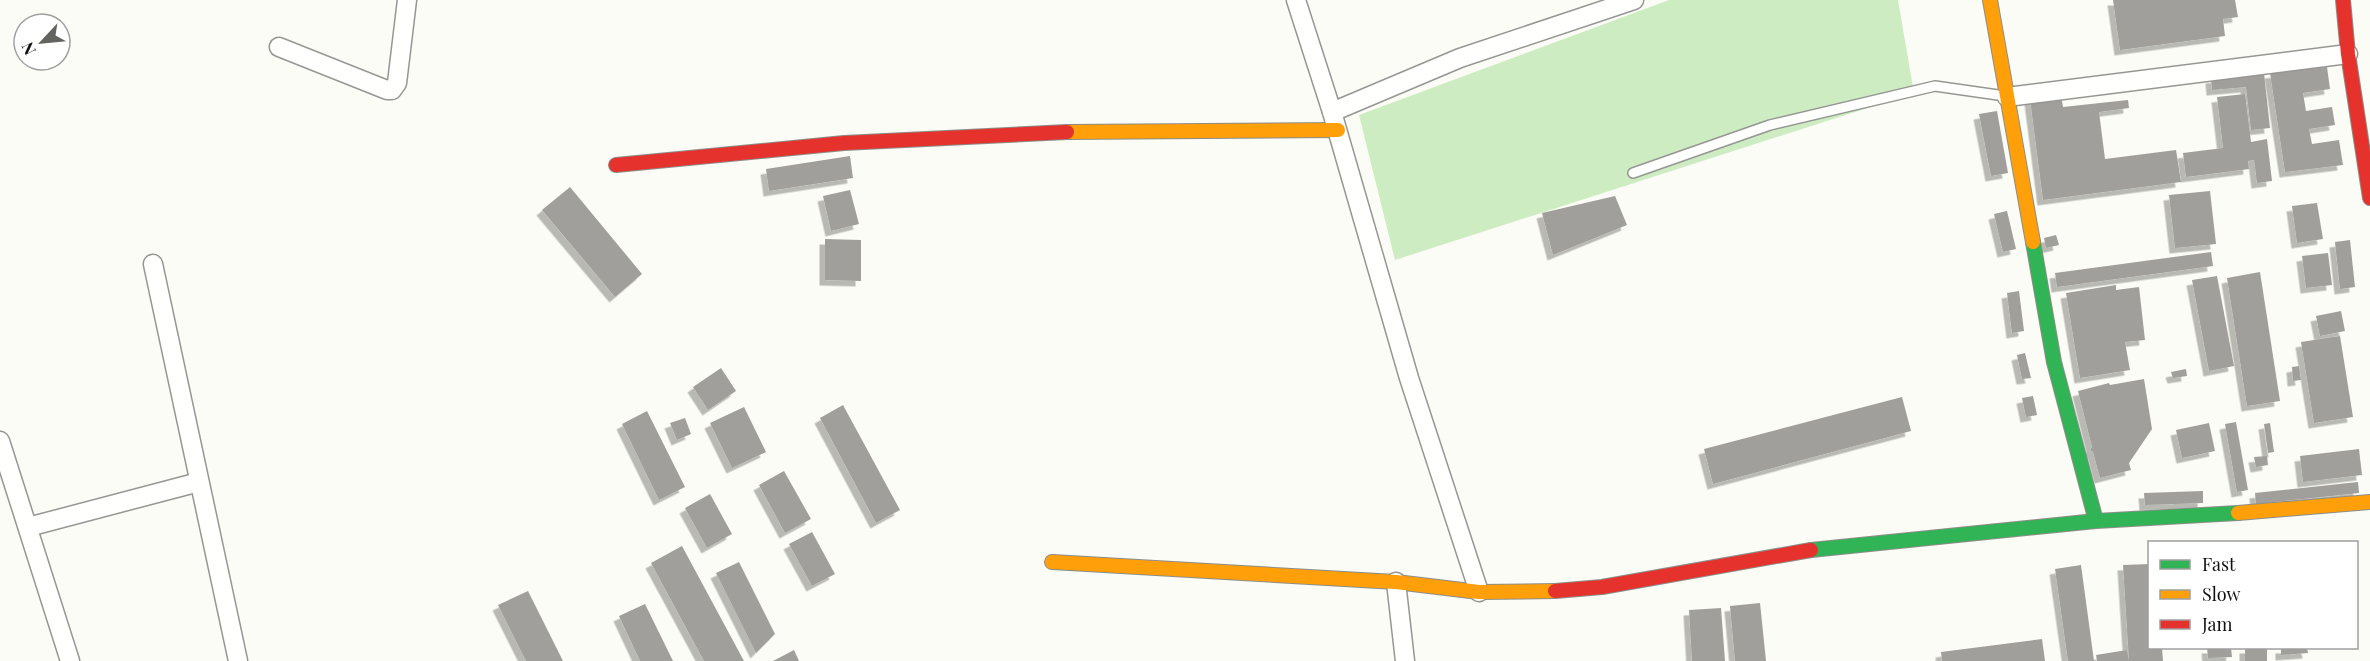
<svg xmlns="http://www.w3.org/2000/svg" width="2370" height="661" font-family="'Playfair Display',serif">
<defs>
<filter id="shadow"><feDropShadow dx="-5.5" dy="5.5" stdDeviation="0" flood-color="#0004"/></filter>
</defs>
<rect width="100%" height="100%" fill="#fcfcf6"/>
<polygon fill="#ceecc2" points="1669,0 1898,0 1914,93 1395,260 1359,115"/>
<g fill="#a09f9b" filter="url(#shadow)">
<polygon points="2113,0 2235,0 2238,17 2223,19 2225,36 2120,50"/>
<polygon points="2327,67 2330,89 2303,93 2306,111 2332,107 2335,125 2309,129 2312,144 2339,140 2343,165 2285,172 2270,73"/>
<polygon points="2264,73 2270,128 2251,130 2246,87 2212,90 2211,78"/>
<polygon points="2245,94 2251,142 2267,139 2272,181 2257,183 2254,160 2248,161 2249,169 2186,177 2183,153 2223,148 2217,97"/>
<polygon points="2061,95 2063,107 2128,100 2129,108 2099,112 2105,159 2176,150 2181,182 2043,200 2030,99"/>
<polygon points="1997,111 2008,173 1991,176 1979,114"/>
<polygon points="850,156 853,178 769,191 766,169"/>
<polygon points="570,187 642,274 615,297 542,210"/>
<polygon points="850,190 859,224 831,231 823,196"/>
<polygon points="2210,191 2216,244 2175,248 2169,195"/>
<polygon points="1615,196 1627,225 1553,255 1542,213"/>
<polygon points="2317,203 2323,239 2297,243 2292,206"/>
<polygon points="2007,211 2016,249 2003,252 1994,214"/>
<polygon points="2056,235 2059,245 2046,248 2044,238"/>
<polygon points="825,239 861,240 861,281 825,280"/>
<polygon points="2350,240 2355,287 2340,289 2335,242"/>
<polygon points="2211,252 2213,266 2057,287 2055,273"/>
<polygon points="2328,253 2332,285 2306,288 2302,256"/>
<polygon points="2260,272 2280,401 2247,406 2227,278"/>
<polygon points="2217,276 2234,366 2209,371 2192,280"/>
<polygon points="2116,285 2116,290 2139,287 2145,340 2125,342 2130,370 2080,378 2066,293"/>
<polygon points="2019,291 2024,331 2012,333 2007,293"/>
<polygon points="2341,311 2345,331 2320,336 2316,316"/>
<polygon points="2340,336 2353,417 2314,423 2301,342"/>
<polygon points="2025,353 2031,378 2022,379 2017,355"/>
<polygon points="2299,366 2301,380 2293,381 2292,367"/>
<polygon points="721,368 736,391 708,410 693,387"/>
<polygon points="2186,369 2187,376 2173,378 2171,372"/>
<polygon points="2144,379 2152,429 2129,463 2131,470 2100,478 2093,452 2090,450 2092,447 2078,391 2109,383 2110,385"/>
<polygon points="2033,396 2037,415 2026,417 2022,398"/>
<polygon points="1902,397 1911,431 1713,484 1704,449"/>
<polygon points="843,405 900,510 876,523 820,418"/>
<polygon points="744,407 766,452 732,468 710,423"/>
<polygon points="647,411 685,487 659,500 622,424"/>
<polygon points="685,418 691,434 677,440 670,423"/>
<polygon points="2236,422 2248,490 2237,492 2225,424"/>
<polygon points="2209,423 2215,451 2182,458 2176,430"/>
<polygon points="2270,423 2274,452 2268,453 2264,424"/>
<polygon points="2359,449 2362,475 2303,482 2300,456"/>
<polygon points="2267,456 2268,465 2256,467 2254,457"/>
<polygon points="784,471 811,519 785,533 759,485"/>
<polygon points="2358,482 2359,493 2256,504 2255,493"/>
<polygon points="2203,491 2203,503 2145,505 2144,493"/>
<polygon points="710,494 732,534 707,548 685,508"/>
<polygon points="812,532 835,574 812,586 789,544"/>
<polygon points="682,546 744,661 704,661 651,563"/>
<polygon points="739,562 775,634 756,653 716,573"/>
<polygon points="2150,564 2150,648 2162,648 2163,661 2129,661 2123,565"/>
<polygon points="2081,565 2094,661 2068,661 2055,569"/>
<polygon points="528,591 563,661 526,661 498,605"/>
<polygon points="1760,603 1766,661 1735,661 1730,606"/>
<polygon points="645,604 673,661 640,661 619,616"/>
<polygon points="1721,608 1725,661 1692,661 1689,610"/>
<polygon points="2042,639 2045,661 1942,661 1941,652"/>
<polygon points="2207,648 2231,648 2232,657 2208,658"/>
<rect x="2245" y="648" width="22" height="13"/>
<polygon points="2281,648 2307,648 2308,653 2281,655"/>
<polygon points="794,650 799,661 773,661"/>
<polygon points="2127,650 2129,661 2097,661 2096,655"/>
</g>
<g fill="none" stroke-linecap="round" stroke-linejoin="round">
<g stroke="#969694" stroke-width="12">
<polyline id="lane" points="1633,173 1770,125 1935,86 2005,96"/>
</g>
<g stroke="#969694" stroke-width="21">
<g id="street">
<polyline points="1296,0 1332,112 1409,378 1479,592"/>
<polyline points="279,47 387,90 392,90 397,83 407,0"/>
<polyline points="2007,97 2348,54"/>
<polyline points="1332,112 1460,58 1634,0"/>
<polyline points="153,264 238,661"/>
<polyline points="0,441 70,661"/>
<polyline points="28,527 199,482"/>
<polyline points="1396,582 1405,661"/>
</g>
</g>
<g stroke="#8d8d8a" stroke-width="16">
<g id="fast">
<polyline points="2033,242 2054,362 2096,521"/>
<polyline points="1811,550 2096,521 2238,513"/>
</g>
</g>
<g stroke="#8d8d8a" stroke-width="16">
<g id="slow">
<polyline points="1990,0 2033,242"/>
<polyline points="1067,132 1338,130"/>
<polyline points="2238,513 2370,502"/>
<polyline points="1052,562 1396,582 1479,592 1555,591"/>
</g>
</g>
<g stroke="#8d8d8a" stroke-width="16">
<g id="jam">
<polyline points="2343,0 2348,54 2370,198"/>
<polyline points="616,165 844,143 1067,132"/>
<polyline points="1555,591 1602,587 1811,550"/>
</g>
</g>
<use href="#lane" stroke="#fffffe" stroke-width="9"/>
<use href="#street" stroke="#fffffe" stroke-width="18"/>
<use href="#fast" stroke="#30b455" stroke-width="14"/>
<use href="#slow" stroke="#ff9f0a" stroke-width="14"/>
<use href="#jam" stroke="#e5322d" stroke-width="14"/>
</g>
<rect x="2148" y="541" width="210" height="108" fill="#ffffff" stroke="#9f9f9f" stroke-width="1.5"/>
<rect x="2160" y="560" width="30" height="9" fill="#30b455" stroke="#9f9f9f" stroke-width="1.5"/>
<text x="2202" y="571" font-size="18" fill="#101010">Fast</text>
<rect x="2160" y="590" width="30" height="9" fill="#ff9f0a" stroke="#9f9f9f" stroke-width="1.5"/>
<text x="2202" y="601" font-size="18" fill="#101010">Slow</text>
<rect x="2160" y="620" width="30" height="9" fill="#e5322d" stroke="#9f9f9f" stroke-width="1.5"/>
<text x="2202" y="631" font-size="18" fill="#101010">Jam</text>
<g transform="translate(42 42) rotate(244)"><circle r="28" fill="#ffffff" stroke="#9f9f9f" stroke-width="1.5"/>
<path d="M0-4.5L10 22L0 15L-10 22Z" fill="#636360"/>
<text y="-9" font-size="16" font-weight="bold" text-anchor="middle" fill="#101010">N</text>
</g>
</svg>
